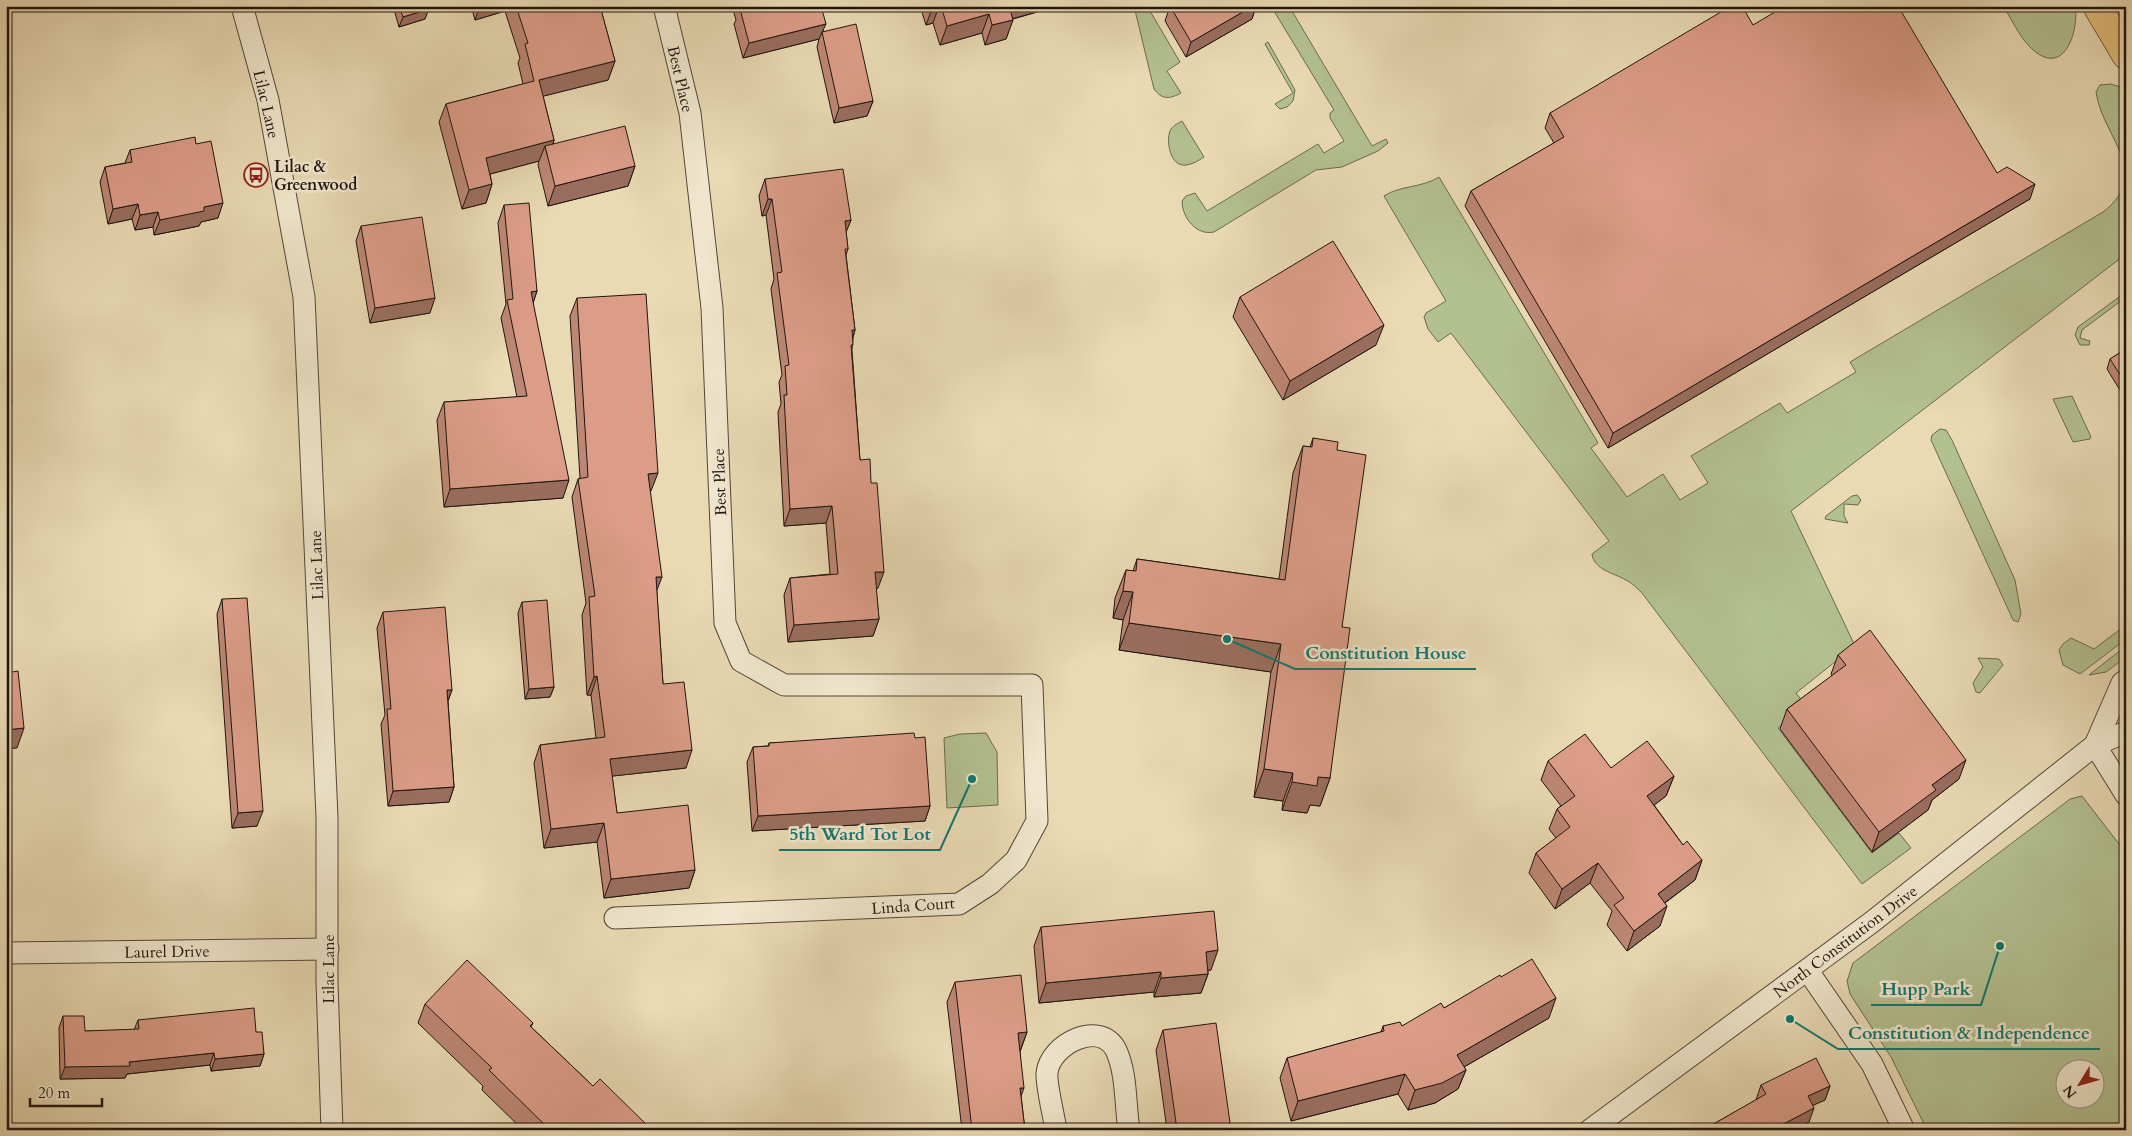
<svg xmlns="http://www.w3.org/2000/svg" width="2132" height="1136" font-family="Cardo,serif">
<rect width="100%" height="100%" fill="#e9dab4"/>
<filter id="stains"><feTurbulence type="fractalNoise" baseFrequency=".004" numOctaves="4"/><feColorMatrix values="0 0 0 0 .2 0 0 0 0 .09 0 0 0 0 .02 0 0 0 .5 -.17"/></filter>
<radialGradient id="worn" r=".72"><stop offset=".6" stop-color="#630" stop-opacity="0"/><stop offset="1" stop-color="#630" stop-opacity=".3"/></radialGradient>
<g fill="#b3c090" stroke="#6a6a50" fill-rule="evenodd">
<path d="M1134,6h13l33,56 -13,9 14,22c-11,6 -19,7 -27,-4z"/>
<path d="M1271,6h18l83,140 14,-7 2,4 -10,8 -36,16 -26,3 -102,62c-18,4 -32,-15 -32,-31l4,-5 9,-3 12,18 111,-67 6,9 20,-12 -14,-23v-5l4,-3z"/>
<path d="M2003,6h72c4,21 -8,68 -38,47 -15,-10 -24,-32 -34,-47z"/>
<polygon points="1268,42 1295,90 1293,101 1287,107 1280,109 1275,104 1293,93 1265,44"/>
<path d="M2111,84l15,5v83c-5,-29 -26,-51 -30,-80l4,-7z"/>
<path d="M1182,121l22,36c-6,4 -14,9 -22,8 -12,-2 -16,-24 -12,-34 2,-5 7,-7 12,-10z"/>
<path d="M1439,177l159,266 -7,5 36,49 36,-23 17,26 28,-17 -17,-27 89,-53 7,10 69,-41 -6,-10 253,-150c13,-10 19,-19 23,-35v77l-335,257 64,135 -59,47 10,13 -28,22 94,125 27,-20 12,15 -49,36 -220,-291c-5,-5 -10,-10 -16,-13 -12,-7 -32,-10 -34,-26l17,-13 -158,-208 -13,9 -10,-13 -4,-12 2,-4 20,-12 -62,-105c17,-11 38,-8 55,-19z"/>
<polygon points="2126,292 2126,297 2082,330 2080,338 2090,341 2089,345 2080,345 2075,335 2078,327"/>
<polygon points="2072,396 2091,437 2090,439 2073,442 2053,399"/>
<polygon points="1940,429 1946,430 1952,440 2015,580 2021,614 2018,622 2013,620 1931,440 1932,435"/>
<polygon points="1857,495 1861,500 1858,505 1844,504 1844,516 1848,523 1825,519 1826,516 1852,496"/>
<polygon points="2126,625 2126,639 2080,674 2063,665 2059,650 2063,644 2071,638 2094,649"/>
<polygon points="2126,646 2126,657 2106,672 2089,675"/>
<polygon points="1978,658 1999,659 2003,665 1980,693 1976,692 1973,683 1983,667"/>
<polygon points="986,733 997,752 998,805 947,808 944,738 960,734"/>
<path d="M2082,796l44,57v277h-199l-36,-73 -41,-63 -3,-13 6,-18 208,-157 9,-7zM2064,1068h30v30h-30z"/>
</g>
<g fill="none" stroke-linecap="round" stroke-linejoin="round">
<g stroke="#524638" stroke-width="23">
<g id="minor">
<polyline points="242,6 268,100 304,297 327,817 327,982 332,1130"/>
<polyline points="2095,745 2122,683 2126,680"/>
<polyline points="2095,745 2126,795"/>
<polyline points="615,918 959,904 990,884 1016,860 1037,821 1032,685 784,685 741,661 725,623 712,308 690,113 664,6"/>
<polyline points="6,953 328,949"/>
<polyline points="1808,971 1872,1064 1904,1130"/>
<path d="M1056,1130c-2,-14 -10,-45 -9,-57 3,-29 53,-54 69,-23 11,24 9,54 13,80"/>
<polyline points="1590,1130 1872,922 2095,745 2126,732"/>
</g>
</g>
<g stroke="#20140f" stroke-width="29">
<polyline id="primary" points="2097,6 2126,55"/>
</g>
<use href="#minor" stroke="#f1e7ce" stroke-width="21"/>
<use href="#primary" stroke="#e4bd7a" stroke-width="28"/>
</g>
<g fill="#bd8775" stroke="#20140f">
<polygon points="393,6 428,6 425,19 399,27"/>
<polygon points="471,6 600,6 615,61 608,80 543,96 554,140 553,144 635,166 628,186 548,206 538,165 539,161 490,174 492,184 486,203 462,209 439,122 446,104 523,84 518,63 520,58 505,11 475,20"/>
<polygon points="732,6 821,6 823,31 873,101 867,116 834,123 817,47 819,39 743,58 734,24 736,20"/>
<polygon points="920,6 1058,6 1013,19 1006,39 985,45 982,33 940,45 933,23 926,25"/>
<polygon points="1170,6 1256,6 1252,19 1186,57 1165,21"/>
<polygon points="1753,25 1997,173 2030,199 1608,448 1465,206 1471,191 1554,143 1545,128 1550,113"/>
<polygon points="196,144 218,218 201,222 199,226 154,235 153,227 135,230 132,219 108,224 100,182 105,167 125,163 130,150"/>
<polygon points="765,179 851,220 846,232 848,249 846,255 855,330 853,338 852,350 860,460 878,588 876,589 879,619 873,636 788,642 784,595 790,578 830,574 826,523 784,526 778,412 781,404 779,382 782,375 771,289 774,279 766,215 762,216 759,196"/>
<polygon points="504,205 537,291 533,303 563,498 444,507 437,420 444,402 517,397 501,318 506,304 498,223"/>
<polygon points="361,226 430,313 370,323 356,241"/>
<polygon points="1240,297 1376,345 1283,400 1233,317"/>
<polygon points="577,298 651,491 650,492 663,684 686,768 612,776 617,813 695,870 689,888 604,898 597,842 544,848 534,763 540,745 596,738 591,695 587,695 582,615 586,603 572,497 578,479 580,478 570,316"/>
<polygon points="2126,349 2126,400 2107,369 2110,359"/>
<polygon points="1313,438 1337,450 1342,627 1330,778 1320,806 1310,805 1307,813 1282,810 1283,801 1254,797 1271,672 1119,650 1123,620 1113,618 1115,598 1126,570 1133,571 1137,559 1279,579 1293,473 1303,446 1310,447"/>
<polygon points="222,599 257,826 232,828 217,614"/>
<polygon points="522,602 554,687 550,697 525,699 518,613"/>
<polygon points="383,612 452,690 448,701 454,787 449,802 388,806 381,724 385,715 377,628"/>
<polygon points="1838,655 1959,779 1932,800 1928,810 1872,852 1780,729 1787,709 1832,676 1831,674"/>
<polygon points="915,738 930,806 925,821 752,831 747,762 753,747 768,746 769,743"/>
<polygon points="1548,761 1674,776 1666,796 1654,805 1683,845 1702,860 1695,880 1665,903 1660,926 1627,951 1607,925 1612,911 1590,883 1555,909 1529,873 1536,853 1556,838 1549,829 1557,809 1561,806 1541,780"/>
<polygon points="1041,927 1211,970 1208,970 1208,974 1201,993 1154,997 1154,992 1039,1003 1034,946"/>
<polygon points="1501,977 1549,1018 1464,1067 1466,1070 1458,1089 1435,1103 1408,1110 1398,1094 1291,1121 1280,1078 1287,1058 1381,1032 1383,1026 1402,1026 1444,1008"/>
<polygon points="955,982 1027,1032 1020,1052 1021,1096 1025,1130 962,1130 947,1002"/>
<polygon points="425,1004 533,1023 531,1027 593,1086 652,1130 523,1130 482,1090 483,1086 418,1023"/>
<polygon points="63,1016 85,1031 134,1030 138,1020 256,1032 264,1054 260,1066 211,1071 210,1065 127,1074 125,1078 60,1079 59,1028"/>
<polygon points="1163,1030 1231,1130 1167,1130 1156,1050"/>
<polygon points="1761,1085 1830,1086 1825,1100 1813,1105 1809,1122 1795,1130 1703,1130 1756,1100"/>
</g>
<g fill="#9a6e5f" stroke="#20140f">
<polygon points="480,6 507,6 505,11 475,20"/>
<polygon points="933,6 939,6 933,23 926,25"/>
<polygon points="1007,6 1058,6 1001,22"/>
<polygon points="1253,6 1256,6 1252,19 1186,57 1191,42"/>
<polygon points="429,9 425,19 399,27 403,17"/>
<polygon points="989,14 982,33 940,45 947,26"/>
<polygon points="1013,20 1006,39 985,45 992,25"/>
<polygon points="826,24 819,39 743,58 749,43"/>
<polygon points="615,61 608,80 532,99 539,80"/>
<polygon points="873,101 867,116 834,123 839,108"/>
<polygon points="554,140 548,158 545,146 539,161 479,177 486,158"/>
<polygon points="635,166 628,186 548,206 555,186"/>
<polygon points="492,184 486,203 462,209 469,190"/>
<polygon points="2035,184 2030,199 1608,448 1613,433"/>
<polygon points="768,199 772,199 766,215 762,216"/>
<polygon points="223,203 218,218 201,222 199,226 154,235 160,220 204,207"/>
<polygon points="138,204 132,219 108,224 113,209"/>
<polygon points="158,212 153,227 135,230 140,215"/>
<polygon points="851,220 844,237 845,221"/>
<polygon points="537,291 531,309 531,292"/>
<polygon points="435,298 430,313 370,323 375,308"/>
<polygon points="1384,325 1376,345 1283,400 1290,381"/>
<polygon points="852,330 855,330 849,347"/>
<polygon points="12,403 8,414 6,414 6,404"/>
<polygon points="658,473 651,491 641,492 648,474"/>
<polygon points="569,480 563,498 444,507 450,489"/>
<polygon points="832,506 826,523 784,526 790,509"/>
<polygon points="875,572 884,572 878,588 869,589"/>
<polygon points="656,577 662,577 655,595"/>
<polygon points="1123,591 1133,592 1123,620 1113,618"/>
<polygon points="879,619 873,636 788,642 794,625"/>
<polygon points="1129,623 1281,644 1271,672 1119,650"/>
<polygon points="597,676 591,695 587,695 594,677"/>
<polygon points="554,687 550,697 525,699 529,689"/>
<polygon points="447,690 452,690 446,705"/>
<polygon points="24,728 17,748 6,749 6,730"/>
<polygon points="692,750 686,768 604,777 610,759"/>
<polygon points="1966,760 1959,779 1932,800 1928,810 1872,852 1879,832 1932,785"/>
<polygon points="1264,769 1293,773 1283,801 1254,797"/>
<polygon points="1674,776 1666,796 1640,816 1647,796"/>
<polygon points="1318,777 1330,778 1320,806 1310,805 1307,813 1282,810 1292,782"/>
<polygon points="454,787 449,802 388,806 393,791"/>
<polygon points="930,806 925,821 752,831 758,816"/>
<polygon points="263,811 257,826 232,828 238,813"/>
<polygon points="604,823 597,842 544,848 551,829"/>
<polygon points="1702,860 1695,880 1651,913 1658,894"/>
<polygon points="1598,863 1590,883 1555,909 1562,889"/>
<polygon points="695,870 689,888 604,898 611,879"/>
<polygon points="1667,906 1660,926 1627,951 1634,931"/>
<polygon points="1218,950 1211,970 1199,971 1206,952"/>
<polygon points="1161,972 1154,992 1039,1003 1046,983"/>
<polygon points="1208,974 1201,993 1154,997 1161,978"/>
<polygon points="1556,998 1549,1018 1450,1075 1457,1055"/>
<polygon points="1027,1032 1020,1051 1011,1053 1018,1033"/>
<polygon points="214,1053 210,1065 127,1074 125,1078 60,1079 65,1067 129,1062"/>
<polygon points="264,1054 260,1066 211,1071 215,1059"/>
<polygon points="1466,1070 1458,1089 1435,1103 1408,1110 1415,1090"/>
<polygon points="1405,1074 1398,1094 1291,1121 1298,1101"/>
<polygon points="1830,1086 1825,1100 1803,1110 1808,1096"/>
<polygon points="1020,1088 1024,1088 1017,1107"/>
<polygon points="1814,1108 1809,1122 1795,1130 1772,1130"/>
</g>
<g fill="#dc9d88" stroke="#20140f">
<polygon points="399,6 428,6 429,9 403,17"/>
<polygon points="516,6 600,6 615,61 539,80 554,140 486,158 492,184 469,190 446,104 534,81 525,44 528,43"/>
<polygon points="742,6 821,6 826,24 749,43 740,9 742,9"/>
<polygon points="941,6 1009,6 1013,20 992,25 989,14 947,26"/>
<polygon points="1170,6 1253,6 1191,42"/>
<polygon points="1731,6 1742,6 1753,25 1785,6 1898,6 1997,173 2007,167 2035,184 1613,433 1471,191 1564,137 1550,113"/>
<polygon points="856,24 873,101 839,108 822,32"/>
<polygon points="625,126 635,166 555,186 545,146"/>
<polygon points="195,137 196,144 211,141 223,203 204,207 204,211 160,220 158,212 140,215 138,204 113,209 105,167 132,162 130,150"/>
<polygon points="843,169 851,220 845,221 848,249 845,249 855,330 852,330 853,345 851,345 860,460 870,459 871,483 877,483 884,572 875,572 879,619 794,625 790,578 838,574 832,506 790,509 784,395 787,395 785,366 789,365 777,273 782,272 772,199 768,199 765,179"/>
<polygon points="529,203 537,291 531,292 569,480 450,489 444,402 527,396 507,300 513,299 504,205"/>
<polygon points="422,217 435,298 375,308 361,226"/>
<polygon points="1333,241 1384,325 1290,381 1240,297"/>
<polygon points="646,294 658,473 648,474 662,577 656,577 663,684 684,682 692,750 610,759 617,813 688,805 695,870 611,879 604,823 551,829 540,745 605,737 597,676 594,677 589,597 595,596 578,479 588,477 577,298"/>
<polygon points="2126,349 2126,384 2110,359"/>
<polygon points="6,371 10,371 12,403 6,404"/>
<polygon points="1313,438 1338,442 1337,450 1366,455 1342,627 1350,628 1330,778 1318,777 1317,786 1292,782 1293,773 1264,769 1281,644 1129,623 1133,592 1123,591 1126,570 1136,571 1137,559 1285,580 1303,446 1312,447"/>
<polygon points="247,598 263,811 238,813 222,599"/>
<polygon points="547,600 554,687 529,689 522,602"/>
<polygon points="445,607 452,690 447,690 454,787 393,791 387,709 391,709 383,612"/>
<polygon points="1870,630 1966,760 1932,785 1936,790 1879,832 1787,709 1846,665 1838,655"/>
<polygon points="18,671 24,728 6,730 6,673"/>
<polygon points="914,733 915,738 925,737 930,806 758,816 753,747 769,746 769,743"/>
<polygon points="1585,734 1611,768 1647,741 1674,776 1647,796 1683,845 1687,841 1702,860 1658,894 1667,906 1634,931 1614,905 1624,898 1598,863 1562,889 1536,853 1570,827 1557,809 1575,796 1548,761"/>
<polygon points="1214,911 1218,950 1206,952 1208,974 1161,978 1161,972 1046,983 1041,927"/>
<polygon points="1532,959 1556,998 1457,1055 1466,1070 1442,1083 1415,1090 1405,1074 1298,1101 1287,1058 1384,1031 1383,1026 1400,1022 1402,1026 1441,1003 1444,1008 1500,975 1501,977"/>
<polygon points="467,960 533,1023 530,1026 593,1086 600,1079 652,1130 566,1130 562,1126 559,1130 550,1130 489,1070 492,1068 425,1004"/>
<polygon points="1021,975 1027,1032 1018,1033 1024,1088 1020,1088 1025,1130 972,1130 955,982"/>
<polygon points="254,1008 256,1032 262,1032 264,1054 215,1059 214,1053 129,1062 130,1066 65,1067 63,1016 84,1016 85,1031 139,1029 138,1020"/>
<polygon points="1216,1023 1231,1130 1177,1130 1163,1030"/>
<polygon points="1816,1058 1830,1086 1808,1096 1814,1108 1772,1130 1703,1130 1766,1094 1761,1085"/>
</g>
<defs>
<g id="bus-ring" transform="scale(1.25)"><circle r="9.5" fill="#f1e7ce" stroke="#8f2418" stroke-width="1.5"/><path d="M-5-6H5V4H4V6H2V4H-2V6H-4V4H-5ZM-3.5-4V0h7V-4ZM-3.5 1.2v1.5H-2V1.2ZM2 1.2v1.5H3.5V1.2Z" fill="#8f2418"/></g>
</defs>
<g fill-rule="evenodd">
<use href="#bus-ring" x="256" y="175"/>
</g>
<g text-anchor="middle" stroke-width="5" stroke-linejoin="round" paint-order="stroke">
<g font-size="16" fill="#20140f" stroke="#f1e7ce">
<text transform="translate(681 79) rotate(77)" y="6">Best Place</text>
<text transform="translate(267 104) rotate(77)" y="6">Lilac Lane</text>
<text transform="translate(719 482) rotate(-92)" y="6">Best Place</text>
<text transform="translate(316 565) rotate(-92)" y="6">Lilac Lane</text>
<text transform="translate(913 905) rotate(-4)" y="6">Linda Court</text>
<text transform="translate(1845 941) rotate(-37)" y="6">North Constitution Drive</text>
<text transform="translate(167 951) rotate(-1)" y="6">Laurel Drive</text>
<text transform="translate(328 969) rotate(-90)" y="6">Lilac Lane</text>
</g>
<g font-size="16" font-weight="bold" fill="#20140f" stroke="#f1e7ce" text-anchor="start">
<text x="274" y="172">Lilac &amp;<tspan x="274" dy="18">Greenwood</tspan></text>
</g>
</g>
<path fill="none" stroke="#0f766e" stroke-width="2" d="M1227 639L1295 669H1476M972 779L940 850H779M2000 946L1981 1005H1871M1790 1019L1838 1049H2100"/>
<g fill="#0f766e" stroke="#f1e7ce" stroke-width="2">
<circle cx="1227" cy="639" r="5"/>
<circle cx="972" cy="779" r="5"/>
<circle cx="2000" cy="946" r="5"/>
<circle cx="1790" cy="1019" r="5"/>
</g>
<g font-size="18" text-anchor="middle" font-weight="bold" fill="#0f766e" stroke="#f1e7ce" stroke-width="5" stroke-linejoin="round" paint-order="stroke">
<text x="1386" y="659">Constitution House</text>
<text x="860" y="840">5th Ward Tot Lot</text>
<text x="1926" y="995">Hupp Park</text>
<text x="1969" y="1039">Constitution &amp; Independence</text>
</g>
<rect width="2132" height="1136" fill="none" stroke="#e9dab4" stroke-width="25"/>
<rect x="8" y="8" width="2117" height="1121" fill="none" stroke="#20140f" stroke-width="2.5"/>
<rect x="12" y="12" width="2107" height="1111" fill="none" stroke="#20140f"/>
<g transform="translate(2080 1084) rotate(233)"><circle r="24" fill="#f1e7ce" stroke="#9d9382"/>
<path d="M0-4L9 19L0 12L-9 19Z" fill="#8f2418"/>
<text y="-8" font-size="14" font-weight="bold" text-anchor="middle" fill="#20140f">N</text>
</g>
<path d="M30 1098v8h72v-8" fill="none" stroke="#20140f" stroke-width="2.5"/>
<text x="38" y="1098" font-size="15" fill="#20140f" stroke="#f1e7ce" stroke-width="4" paint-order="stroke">20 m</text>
<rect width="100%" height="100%" filter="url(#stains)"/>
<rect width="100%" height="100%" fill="url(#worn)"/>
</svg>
